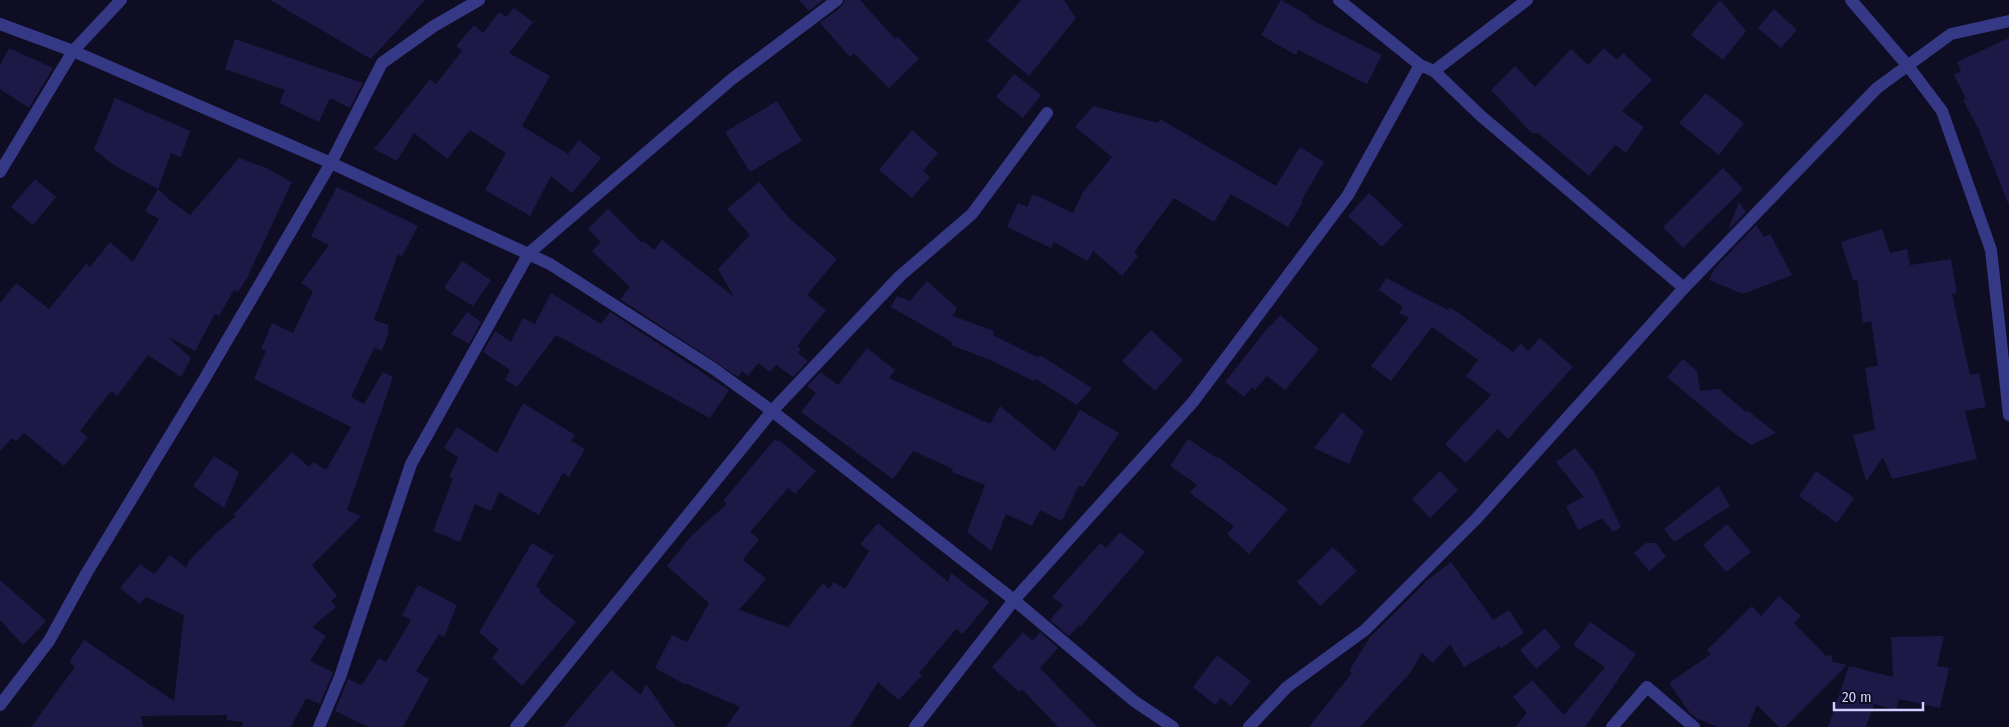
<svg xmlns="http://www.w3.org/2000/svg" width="2009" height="727" font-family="'Fira Sans Condensed',sans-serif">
<rect width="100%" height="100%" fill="#0e0d24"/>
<g fill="#1d1846">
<polygon points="270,0 425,0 371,59"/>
<polygon points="799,0 823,0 809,11"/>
<polygon points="845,0 860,0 895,39 898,37 919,59 889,88 854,53 850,57 820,23 842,6"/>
<polygon points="1021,0 1064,0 1076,18 1029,76 987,41"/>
<polygon points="1281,0 1309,16 1308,18 1382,55 1367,84 1298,50 1296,55 1261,35"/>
<polygon points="1720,0 1746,31 1723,60 1691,35"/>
<polygon points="514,8 533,22 509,53 550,76 522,126 568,154 579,140 601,158 572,193 551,176 530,216 485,190 506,153 470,130 447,159 414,133 397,161 374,149 430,79 436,84 462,51 456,46 474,25 483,33 499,12 506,17"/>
<polygon points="1774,9 1797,30 1781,48 1758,28"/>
<polygon points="2009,38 2009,202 2008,203 1979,130 1963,100 1966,99 1954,75 1961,71 1957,62"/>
<polygon points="235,39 363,83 350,108 330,98 319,122 279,103 285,90 225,69"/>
<polygon points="9,48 53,68 29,108 0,89 0,65"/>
<polygon points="1604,48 1617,60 1623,53 1652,80 1622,111 1644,127 1626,153 1615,145 1589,176 1538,133 1532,133 1525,126 1491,90 1515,66 1535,87 1571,49 1588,65"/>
<polygon points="1014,74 1041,95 1023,118 996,97"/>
<polygon points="1706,93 1744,123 1719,155 1679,123"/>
<polygon points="115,98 190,131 181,157 171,153 158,189 112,164 94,149"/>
<polygon points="777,101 802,141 750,172 725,132"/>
<polygon points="1093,106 1158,123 1160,119 1276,186 1300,147 1324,162 1301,201 1303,202 1288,227 1231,194 1214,222 1174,198 1134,252 1138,256 1122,276 1093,251 1087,261 1054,242 1051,248 1007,227 1018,203 1027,207 1033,194 1073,213 1083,192 1112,157 1075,127"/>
<polygon points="912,130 938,153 923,171 930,177 912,198 879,170"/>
<polygon points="239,158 266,168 292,182 247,278 238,292 234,290 219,316 215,314 195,351 168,337 191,358 181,377 148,355 117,396 111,391 80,431 88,437 64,466 24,433 16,441 12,438 0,451 0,303 16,283 49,309 86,264 90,267 110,242 133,262 159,219 145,211 158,189 172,202 190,215"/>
<polygon points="1723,168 1743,189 1683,248 1663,227"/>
<polygon points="35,179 56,197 33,225 11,207"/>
<polygon points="759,182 789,218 837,259 807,295 826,310 797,346 801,349 798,353 808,361 793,377 776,365 770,372 758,363 748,376 742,371 738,377 620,299 630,287 592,251 601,242 588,229 608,209 642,243 644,241 654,250 662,240 734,297 718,269 750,235 727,209"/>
<polygon points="337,187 418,226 402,256 398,254 374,320 388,325 388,335 382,351 374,348 351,397 364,404 383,372 393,377 347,510 361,516 312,565 337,596 331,601 336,607 312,627 326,636 310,661 333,672 320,704 306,698 291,727 241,727 243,722 227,720 227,715 141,716 143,727 31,727 75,667 69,662 84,640 174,701 184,615 146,597 140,604 120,588 140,564 154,574 170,555 186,568 189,561 215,534 236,516 233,515 292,452 309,467 313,462 326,470 351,427 254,379 266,351 261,349 272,323 293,333 313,291 301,283 329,245 311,236"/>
<polygon points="1369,193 1403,225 1382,247 1348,216"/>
<polygon points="1739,202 1746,212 1728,230"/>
<polygon points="1756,225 1764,237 1770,234 1792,275 1743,294 1709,280 1714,269"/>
<polygon points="1882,229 1890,253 1907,249 1910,265 1951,259 1957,293 1952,294 1970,375 1979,373 1986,407 1965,411 1977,459 1892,479 1883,457 1866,482 1853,435 1875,430 1865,368 1878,366 1871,321 1863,323 1857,280 1853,280 1841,242"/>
<polygon points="462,261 491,280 473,306 444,288"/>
<polygon points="1386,278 1448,310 1450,307 1513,352 1521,344 1528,351 1540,338 1573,367 1508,439 1498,429 1466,463 1445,444 1491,395 1466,376 1478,360 1432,327 1391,381 1371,366 1409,318 1399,313 1403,307 1379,290"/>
<polygon points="927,281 957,308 953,316 994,331 993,335 1039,358 1040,355 1092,388 1077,405 1036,379 1034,381 990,360 951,345 952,342 891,307 897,296 910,301"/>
<polygon points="551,293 601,324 610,312 729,390 710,418 556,335 517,387 505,380 510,370 483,352 495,331 511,342 523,318 535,324"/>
<polygon points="467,312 481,322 469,344 451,334"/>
<polygon points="1280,315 1319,349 1285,390 1267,376 1255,390 1252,387 1244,397 1225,382 1270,325 1271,326"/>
<polygon points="1151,330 1183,360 1155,391 1122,361"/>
<polygon points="867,348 895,370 889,378 990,424 1000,406 1055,451 1080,410 1119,433 1083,487 1079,485 1062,521 1040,510 1032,526 1006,514 991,551 967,532 985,485 952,472 953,469 913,451 893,479 801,412 816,393 807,386 821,372 838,385"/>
<polygon points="1683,359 1697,371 1700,391 1719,389 1746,412 1748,411 1776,433 1751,445 1729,429 1667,377"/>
<polygon points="523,403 575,435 571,441 585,449 569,477 563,473 539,515 499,492 491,511 475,504 460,542 433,531 453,479 449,477 458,457 444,448 457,427 497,453"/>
<polygon points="1342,412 1364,431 1349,464 1314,448"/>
<polygon points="775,439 778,442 779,440 816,471 795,494 788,488 750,532 759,539 743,560 766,579 739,610 788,627 823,583 829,589 834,582 845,589 869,551 860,544 878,523 948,582 951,573 989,602 963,634 956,629 919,673 922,675 899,700 878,682 850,727 726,727 740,707 687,684 686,685 655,668 672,635 687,642 709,603 667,566 692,535 727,504 723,501"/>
<polygon points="1188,439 1217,458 1218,457 1288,509 1249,554 1227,534 1234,526 1190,493 1197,485 1170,466"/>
<polygon points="1575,448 1594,472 1621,527 1613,532 1602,518 1578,530 1566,506 1584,497 1556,462"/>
<polygon points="214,456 239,472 224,508 193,486"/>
<polygon points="1440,471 1458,490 1430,518 1412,499"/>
<polygon points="1816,471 1854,498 1837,523 1799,496"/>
<polygon points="1718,486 1730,506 1674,542 1664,529"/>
<polygon points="1727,524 1751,552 1726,572 1703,545"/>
<polygon points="1120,532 1145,552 1080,627 1079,625 1069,636 1050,620 1063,605 1052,597 1100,543 1106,548"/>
<polygon points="532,543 554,556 536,586 541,590 539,592 576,622 522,686 492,658 499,650 479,632"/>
<polygon points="1646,543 1656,543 1666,557 1649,571 1634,553"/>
<polygon points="1333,547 1357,571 1320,606 1297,582"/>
<polygon points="1451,562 1493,620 1509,610 1524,633 1501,648 1500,646 1464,667 1450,644 1433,663 1422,653 1410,673 1360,727 1309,727 1352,673 1349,671 1370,637 1425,583 1425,582"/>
<polygon points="0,580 46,621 23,645 0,620"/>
<polygon points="418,585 457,605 444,637 439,634 416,671 429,679 403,727 369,727 335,711 348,679 362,685 379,658 386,662 411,620 402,615"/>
<polygon points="1779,596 1801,616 1794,623 1826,656 1831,655 1833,662 1847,665 1785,727 1779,727 1757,705 1748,727 1718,727 1696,718 1690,713 1669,683 1711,654 1707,650 1752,606 1761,616"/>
<polygon points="1590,622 1636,654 1585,727 1515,727 1527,713 1513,697 1532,680 1564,715 1605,667 1573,645"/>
<polygon points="1545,628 1561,647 1536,669 1520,650"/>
<polygon points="1023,632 1033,641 1040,632 1058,648 1040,668 1097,727 1058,727 1022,689 1019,692 992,667"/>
<polygon points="1944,636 1937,666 1949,668 1940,708 1899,699 1896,710 1874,704 1866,727 1828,727 1849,666 1893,677 1891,637"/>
<polygon points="1217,655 1251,681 1231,706 1221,698 1215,705 1193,687"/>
<polygon points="611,670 641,695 646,684 676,727 563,727"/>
</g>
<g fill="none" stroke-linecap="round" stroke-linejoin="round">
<g stroke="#353985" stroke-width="12">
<polyline points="1339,0 1420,65 1434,71 1481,116 1684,288"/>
<polyline points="1851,0 1908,66 1942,111 1991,250 2009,415"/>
<polyline points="0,24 73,51 331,163 550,264 714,369 772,411 1014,600 1134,701 1173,727"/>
<polyline points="1434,71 1527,0"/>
<polyline points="0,172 73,51 121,0"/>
<polyline points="0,705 49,641 86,574 202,383 331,163 382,63 434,26 479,0"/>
<polyline points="319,727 340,677 411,464 529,253 732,79 837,0"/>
<polyline points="516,727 772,411 900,276 972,214 1047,113"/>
<polyline points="915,727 1014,600 1193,402 1348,195 1420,65"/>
<polyline points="1249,727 1287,687 1365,630 1477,518 1684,288 1877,88 1951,34 2009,21"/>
<polyline points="1612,727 1647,687 1694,727"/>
</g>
</g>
<path d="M1834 702v8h89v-8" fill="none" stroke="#d0cfff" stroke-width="2.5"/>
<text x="1842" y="702" font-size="15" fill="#d0cfff" stroke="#0e0d24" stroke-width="4" paint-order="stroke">20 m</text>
</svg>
